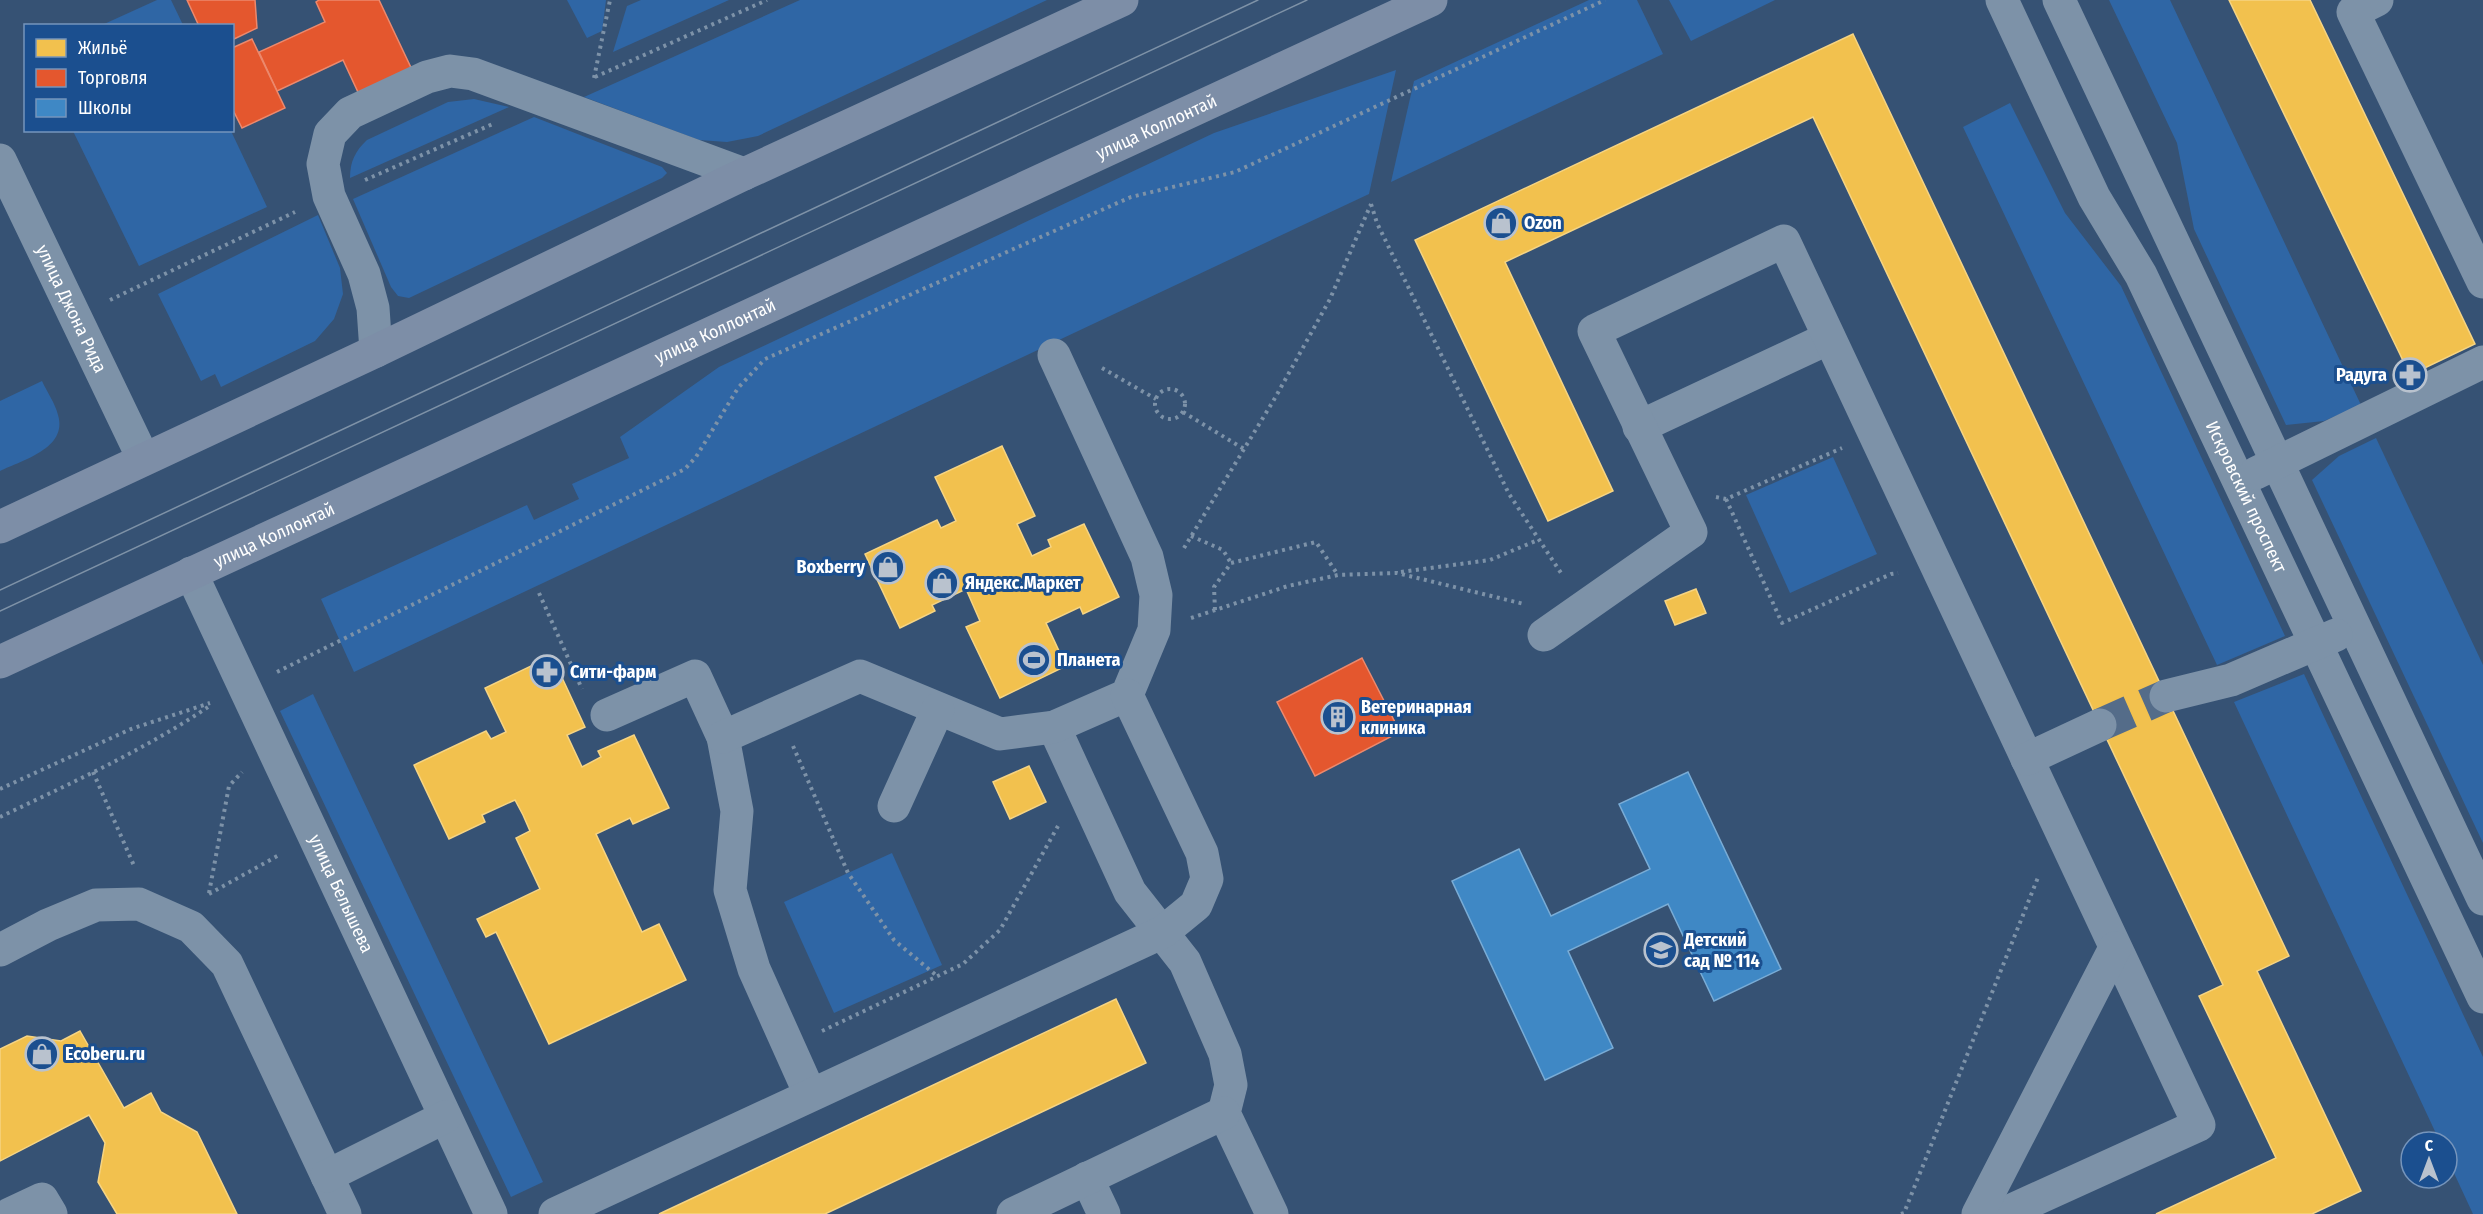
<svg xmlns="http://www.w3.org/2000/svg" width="2483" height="1214" font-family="'Fira Sans Condensed',sans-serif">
<rect width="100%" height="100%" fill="#365274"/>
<g fill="#2f66a5">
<polygon points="157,0 171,0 183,25 102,25"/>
<polygon points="567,0 606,0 602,31 587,38"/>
<polygon points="641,0 729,0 613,52 627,6"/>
<polygon points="800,0 1047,0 758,136 727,142 699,140 584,97"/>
<polygon points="1589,0 1637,0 1663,54 1391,182 1414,81"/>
<polygon points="1669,0 1775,0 1691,41"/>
<polygon points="2109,0 2170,0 2361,405 2324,421 2286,425 2194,229 2177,143"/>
<polygon points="1396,70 1369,194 354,672 321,599 527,505 534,520 579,499 572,484 629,458 620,437 719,367 1214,133"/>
<path d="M474,99l35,8 -159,71c0,-16 5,-27 17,-38l81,-38z"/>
<polygon points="2010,103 2065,213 2121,286 2285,636 2217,665 1963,127"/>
<polygon points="534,117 662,167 667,173 662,178 409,298 398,296 391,287 353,199"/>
<polygon points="73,131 231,131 267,207 139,266"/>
<polygon points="318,215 340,268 343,294 334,319 315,341 221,387 215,374 201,381 158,294"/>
<path d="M42,381c5,11 13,22 16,34 10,33 -35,45 -58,56v-70z"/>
<polygon points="2376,438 2483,665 2483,843 2312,480 2339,456"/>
<polygon points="1833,457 1877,554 1790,593 1746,495"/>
<polygon points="2304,674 2483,1057 2483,1214 2473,1214 2447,1158 2447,1142 2440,1142 2234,702"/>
<polygon points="313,694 543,1182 511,1197 280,711"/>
<polygon points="892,853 942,965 834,1013 784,902"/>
</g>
<g fill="#f2c14e" stroke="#f6d483" stroke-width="1.5">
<polygon points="2229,0 2310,0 2475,344 2410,375"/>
<polygon points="1853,34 2289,956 2257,971 2361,1191 2312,1214 2156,1214 2276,1158 2199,996 2223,985 1813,117 1505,262 1613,491 1548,521 1415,240"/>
<polygon points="1002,446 1035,516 1017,524 1032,556 1051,547 1048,540 1084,524 1119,597 1083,614 1080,607 1046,623 1066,666 1000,698 966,627 980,621 966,589 932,605 935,611 900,628 865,554 937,520 941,528 956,521 935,477"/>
<polygon points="1696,589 1706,613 1675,625 1665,601"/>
<polygon points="552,656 585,727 567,735 582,767 601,757 598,751 634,735 669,808 633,824 630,818 596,834 642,932 659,924 686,980 549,1044 496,932 486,937 477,919 540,889 516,838 530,831 523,815 515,800 482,815 485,822 449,839 414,765 486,731 491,739 506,732 485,688"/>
<polygon points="1029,766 1046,802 1010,819 993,782"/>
<polygon points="1116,999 1146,1063 825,1214 659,1214"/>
<polygon points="80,1031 124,1108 151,1093 161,1112 197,1132 237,1214 117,1214 98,1182 105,1143 89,1115 0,1161 0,1049 27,1036 61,1041"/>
</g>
<g fill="#e4572e" stroke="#ec896d" stroke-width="1.5">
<polygon points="187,0 255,0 257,28 232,40 232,26 199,26"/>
<polygon points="319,0 379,0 423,93 370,118 343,60 277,91 259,52 325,22 316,2"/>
<polygon points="252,39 285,108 242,128 232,108 232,48"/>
<polygon points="1362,658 1400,732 1315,776 1277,702"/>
</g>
<polygon fill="#3f88c5" stroke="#79acd6" stroke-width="1.5" points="1688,772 1781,969 1714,1001 1668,904 1568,951 1613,1048 1545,1080 1452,881 1519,849 1551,916 1650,869 1619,804"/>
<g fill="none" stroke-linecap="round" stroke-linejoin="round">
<polyline stroke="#546c89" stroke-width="33" stroke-dasharray="33 16" stroke-linecap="butt" points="2100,725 2166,696"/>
<g stroke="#7d92a8" stroke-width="4" stroke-dasharray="3 4.5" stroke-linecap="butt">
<polyline points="595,77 767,0"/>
<polyline points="594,78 610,0"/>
<polyline points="365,180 495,123"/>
<polyline points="1371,204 1377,223 1509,494 1563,576"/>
<polyline points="110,300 295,212"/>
<polyline points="1102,368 1156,399"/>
<circle cx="1170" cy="404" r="15"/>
<polyline points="1183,412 1244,449"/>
<polyline points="1716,497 1726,499 1842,448"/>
<polyline points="1726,499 1782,623 1891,574 1898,573"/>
<polyline points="1191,536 1223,550 1231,563"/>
<polyline points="1184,548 1275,398 1330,299 1371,204"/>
<polyline points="1401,572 1490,560 1538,540"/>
<polyline points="539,593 582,689"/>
<polyline points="1215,610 1214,587 1231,563 1316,542 1338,575"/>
<polyline points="1191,618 1288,586 1338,575 1397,573 1524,604"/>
<polyline points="277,672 685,469 696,457 738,388 765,359 1131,197 1235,172 1605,0"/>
<polyline points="793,746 848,873 894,940 937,976"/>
<polyline points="93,772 135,868"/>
<polyline points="0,789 131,729 210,703"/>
<path d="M0,817c71,-34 145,-67 211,-112"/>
<polyline points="209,893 229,786 242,772"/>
<polyline points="209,894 281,854"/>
<polyline points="822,1031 963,964 1000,930 1058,826"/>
<polyline points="1901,1214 1904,1213 2039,875"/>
</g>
<g stroke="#7d92a8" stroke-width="33">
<path id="s1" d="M2002,0l92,197 47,78 342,722"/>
<polyline points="2059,0 2483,899"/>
<polyline points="2377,0 2353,12 2483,282"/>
<path id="s2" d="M0,160l143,298"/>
<polyline points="376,351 373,308 364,274 329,196 323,164 330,134 350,113 427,77 450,71 473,74 744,174"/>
<polyline points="1639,427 1829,338"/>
<polyline points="2256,473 2483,362"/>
<path id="s3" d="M191,573l300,641"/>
<polyline points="1544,635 1691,532 1594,331 1784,241 2199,1125 2003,1214"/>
<polyline points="2166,696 2231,680 2336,635"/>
<polyline points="607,715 695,676 723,737 737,811 730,890 754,969 810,1094"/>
<polyline points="1054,727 1130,892 1185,962 1225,1054 1231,1085 1224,1113 1272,1214"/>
<polyline points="723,737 860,676 1000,734 1054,727 1127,695 1154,630 1156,595 1147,557 1054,355"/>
<polyline points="2027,759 2100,725"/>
<polyline points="894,806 938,709"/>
<polyline points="0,950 48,925 96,905 139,904 191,927 227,964 345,1214"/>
<polyline points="327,1176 445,1117"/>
<polyline points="1087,1178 1104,1214"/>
<polyline points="10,1214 42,1199 51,1214"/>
<polyline points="555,1214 1163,932 1196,905 1207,879 1202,853 1127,695"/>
<polyline points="1013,1214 1224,1113"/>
<polyline points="1978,1214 2115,948"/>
</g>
<g stroke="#7d8ea7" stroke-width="33">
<polyline points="0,527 376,351 744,174 1122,0"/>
<path id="s4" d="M0,662l1431,-662"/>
</g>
<g stroke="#7e92a7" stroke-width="1.5">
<polyline points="0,590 1258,0"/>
<polyline points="0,611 1307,0"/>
</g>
</g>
<defs>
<g id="shop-ring" transform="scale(1.725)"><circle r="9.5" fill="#1b4f8f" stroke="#b9c2ce" stroke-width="1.5"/><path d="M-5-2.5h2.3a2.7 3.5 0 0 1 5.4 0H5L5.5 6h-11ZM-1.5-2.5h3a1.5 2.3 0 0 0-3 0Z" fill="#b9c2ce"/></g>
<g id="pharmacy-ring" transform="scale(1.725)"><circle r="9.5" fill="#1b4f8f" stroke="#b9c2ce" stroke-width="1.5"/><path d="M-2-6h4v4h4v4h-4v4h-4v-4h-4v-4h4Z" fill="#b9c2ce"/></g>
<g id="stadium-ring" transform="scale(1.725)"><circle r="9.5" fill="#1b4f8f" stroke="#b9c2ce" stroke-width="1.5"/><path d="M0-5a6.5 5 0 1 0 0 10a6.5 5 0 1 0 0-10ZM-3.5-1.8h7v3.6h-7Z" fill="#b9c2ce"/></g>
<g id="building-ring" transform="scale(1.725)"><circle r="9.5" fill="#1b4f8f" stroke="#b9c2ce" stroke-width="1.5"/><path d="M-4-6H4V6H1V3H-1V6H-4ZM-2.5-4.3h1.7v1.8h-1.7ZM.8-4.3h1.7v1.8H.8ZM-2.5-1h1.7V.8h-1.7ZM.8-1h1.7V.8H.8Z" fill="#b9c2ce"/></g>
<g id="school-ring" transform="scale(1.725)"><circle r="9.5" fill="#1b4f8f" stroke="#b9c2ce" stroke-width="1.5"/><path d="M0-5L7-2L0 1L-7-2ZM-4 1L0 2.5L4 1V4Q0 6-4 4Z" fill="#b9c2ce"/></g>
</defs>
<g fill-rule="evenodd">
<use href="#shop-ring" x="1501" y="223"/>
<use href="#pharmacy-ring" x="2410" y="375"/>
<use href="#shop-ring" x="888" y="567"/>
<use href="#shop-ring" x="942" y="583"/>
<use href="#stadium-ring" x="1034" y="660"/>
<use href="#pharmacy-ring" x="547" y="672"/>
<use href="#building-ring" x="1338" y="717"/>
<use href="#school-ring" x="1661" y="950"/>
<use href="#shop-ring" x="42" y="1054"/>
</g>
<g text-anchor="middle" stroke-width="6" stroke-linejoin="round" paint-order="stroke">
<g font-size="18" fill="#fff" stroke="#1b4f8f">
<text dy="6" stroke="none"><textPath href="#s4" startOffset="1274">улица Коллонтай</textPath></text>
<text dy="6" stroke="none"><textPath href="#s2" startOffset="165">улица Джона Рида</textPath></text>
<text dy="6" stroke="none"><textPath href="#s4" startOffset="788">улица Коллонтай</textPath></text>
<text dy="6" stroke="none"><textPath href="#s1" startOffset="554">Искровский проспект</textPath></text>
<text dy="6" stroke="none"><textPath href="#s4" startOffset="302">улица Коллонтай</textPath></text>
<text dy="6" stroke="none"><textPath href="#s3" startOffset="354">улица Белышева</textPath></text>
</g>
<g font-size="18" font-weight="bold" fill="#fff" stroke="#1b4f8f" text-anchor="start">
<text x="1524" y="229">Ozon</text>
<text x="2387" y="381" text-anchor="end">Радуга</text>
<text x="865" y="573" text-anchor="end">Boxberry</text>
<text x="965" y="589">Яндекс.Маркет</text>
<text x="1057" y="666">Планета</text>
<text x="570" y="678">Сити-фарм</text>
<text x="1361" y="713">Ветеринарная<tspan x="1361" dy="21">клиника</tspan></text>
<text x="1684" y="946">Детский<tspan x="1684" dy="21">сад № 114</tspan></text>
<text x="65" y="1060">Ecoberu.ru</text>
</g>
</g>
<rect x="24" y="24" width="210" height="108" fill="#1b4f8f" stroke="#7695bc" stroke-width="1.5"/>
<rect x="36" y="39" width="30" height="18" fill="#f2c14e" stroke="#7695bc" stroke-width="1.5"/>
<text x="78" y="54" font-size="18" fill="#ffffff">Жильё</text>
<rect x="36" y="69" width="30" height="18" fill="#e4572e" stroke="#7695bc" stroke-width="1.5"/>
<text x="78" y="84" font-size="18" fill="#ffffff">Торговля</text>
<rect x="36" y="99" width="30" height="18" fill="#3f88c5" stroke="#7695bc" stroke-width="1.5"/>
<text x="78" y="114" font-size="18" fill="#ffffff">Школы</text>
<g transform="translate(2429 1160)"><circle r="28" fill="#1b4f8f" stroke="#7695bc" stroke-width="1.5"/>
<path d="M0-4.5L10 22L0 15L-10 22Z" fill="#b9c2ce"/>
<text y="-9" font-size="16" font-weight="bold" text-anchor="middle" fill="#ffffff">С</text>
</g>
</svg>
